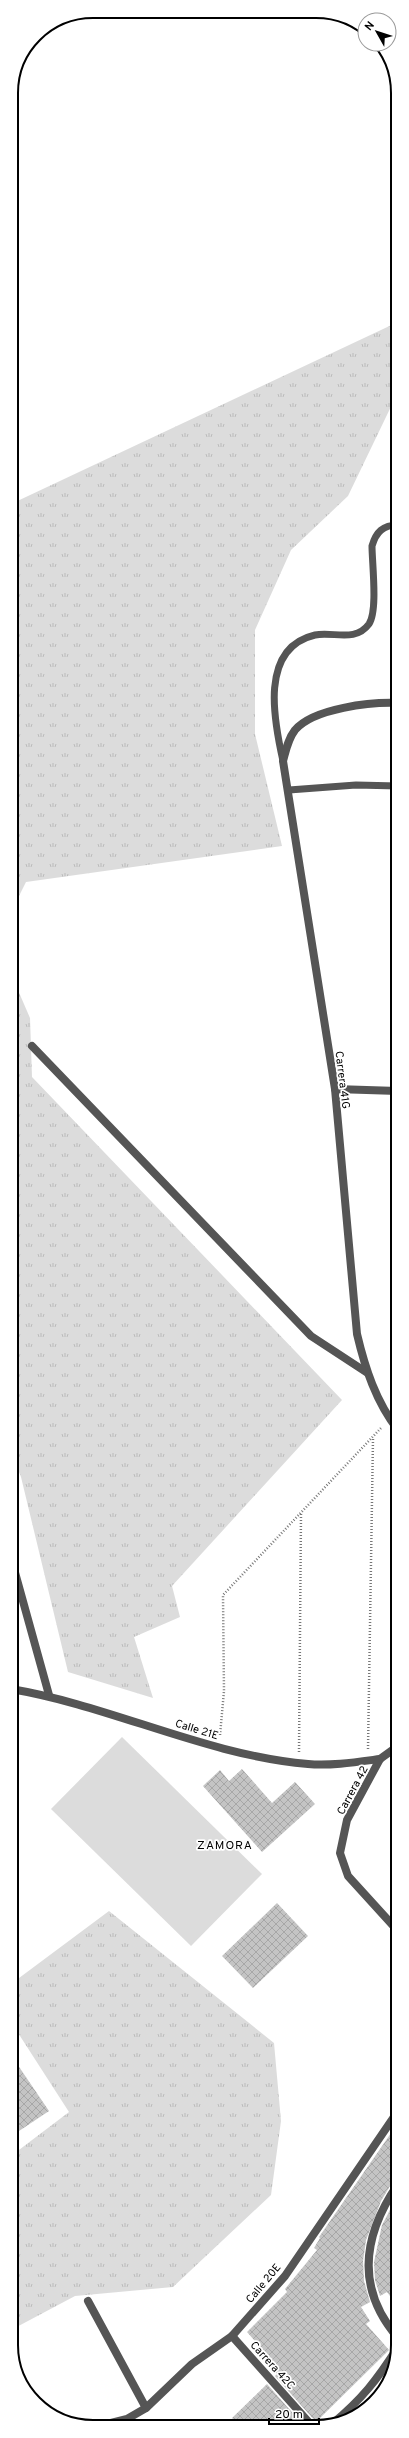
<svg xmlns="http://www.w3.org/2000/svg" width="409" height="2438" font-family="Overpass,sans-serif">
<defs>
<pattern id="grass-tufts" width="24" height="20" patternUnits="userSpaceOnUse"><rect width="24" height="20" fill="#dcdcdc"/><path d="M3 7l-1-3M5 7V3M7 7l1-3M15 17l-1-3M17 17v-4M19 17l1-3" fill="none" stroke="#bbb"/></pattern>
<pattern id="building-cross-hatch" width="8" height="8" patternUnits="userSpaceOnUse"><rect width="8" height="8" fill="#c4c4c4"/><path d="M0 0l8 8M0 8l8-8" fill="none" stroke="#a7a7a7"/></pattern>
</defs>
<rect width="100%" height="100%" fill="#fff"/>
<g fill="url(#grass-tufts)">
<polygon points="398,322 398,392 348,496 291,550 255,630 255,734 282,846 26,882 11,912 11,504"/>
<polygon points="11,974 30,1018 32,1077 342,1400 172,1586 180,1617 134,1637 153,1698 68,1672 21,1477 11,1452"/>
<polygon points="109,1911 274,2043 281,2121 271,2195 173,2287 75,2296 11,2330 11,2156 69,2112 11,2022 11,1984"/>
</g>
<polygon fill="#dcdcdc" points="122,1737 262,1874 191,1946 51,1809"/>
<g fill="url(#building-cross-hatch)">
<polygon points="242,1769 272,1803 295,1782 315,1804 262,1852 203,1786 220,1770 229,1781"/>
<polygon points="277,1903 308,1936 253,1988 222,1956"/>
<polygon points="11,2055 49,2111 19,2131 11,2120"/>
<polygon points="398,2123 398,2179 393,2181 381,2201 366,2240 363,2261 364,2281 370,2302 361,2307 370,2321 366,2324 389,2350 316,2422 275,2376 277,2374 271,2366 274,2363 247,2332 287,2292 285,2289 317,2250 314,2248 320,2238 319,2237"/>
<polygon points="398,2195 398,2307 387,2292 380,2296 375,2280 374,2262 382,2225"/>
<polygon points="267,2384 305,2427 240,2426 232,2418"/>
</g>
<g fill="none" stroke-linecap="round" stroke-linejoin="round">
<g stroke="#777" stroke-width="2.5" stroke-dasharray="1 2" stroke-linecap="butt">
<polyline points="220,1735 224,1691 223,1595 381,1428"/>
<polyline points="368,1749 373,1438"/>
<polyline points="299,1752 301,1513"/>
</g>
<g stroke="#555" stroke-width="7">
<path d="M283,761c-9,-40 -24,-113 32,-126 18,-4 40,8 54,-11 9,-13 3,-61 3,-78 4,-14 11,-21 26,-21"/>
<polyline points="289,790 356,785 398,786"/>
</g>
<g stroke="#555" stroke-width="8">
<path d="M398,703c-27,-1 -84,5 -103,27 -7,9 -9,20 -12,31l52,328 22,245c8,34 19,68 41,96"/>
<polyline points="32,1046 311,1336 366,1372"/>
<polyline points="335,1089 398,1091"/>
<polyline points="11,1558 49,1695"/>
<path d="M11,1689c101,17 194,66 297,75 23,2 49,-2 72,-5"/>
<polyline points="398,1746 380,1759 347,1820 340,1853 348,1876 398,1931"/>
<path d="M398,2184c-35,51 -43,104 0,154"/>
<polyline points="88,2301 146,2408"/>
<polyline points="232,2336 313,2427"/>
<path d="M332,2424c30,-25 45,-44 66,-77"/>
<polyline points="103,2425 127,2419 146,2408 192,2364 232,2336 285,2276 398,2111"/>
</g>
</g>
<g text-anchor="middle" stroke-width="3.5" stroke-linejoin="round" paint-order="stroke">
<g font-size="11" fill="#000" stroke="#fff">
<text transform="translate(343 1080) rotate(83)" y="4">Carrera 41G</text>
<text transform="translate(197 1729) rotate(17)" y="4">Calle 21E</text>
<text transform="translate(352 1790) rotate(-62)" y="4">Carrera 42</text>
<text transform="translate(263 2283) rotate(-50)" y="4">Calle 20E</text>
<text transform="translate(273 2365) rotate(48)" y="4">Carrera 42C</text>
</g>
<g font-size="12" letter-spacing="1" fill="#000" stroke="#fff">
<text x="225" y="1849">ZAMORA</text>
</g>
</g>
<path d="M0 0H409V2438H0ZM93 18H316A75 75 0 0 1 391 93V2345A75 75 0 0 1 316 2420H93A75 75 0 0 1 18 2345V93A75 75 0 0 1 93 18Z" fill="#fff" fill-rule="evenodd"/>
<path fill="none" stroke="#000" stroke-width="2" d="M93 18H316A75 75 0 0 1 391 93V2345A75 75 0 0 1 316 2420H93A75 75 0 0 1 18 2345V93A75 75 0 0 1 93 18Z"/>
<g transform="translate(377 32) rotate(309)"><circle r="19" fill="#ffffff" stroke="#999999"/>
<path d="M0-3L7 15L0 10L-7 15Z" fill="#000000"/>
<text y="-6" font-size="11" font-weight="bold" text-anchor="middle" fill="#000000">N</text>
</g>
<path d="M269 2418v6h50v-6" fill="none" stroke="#000000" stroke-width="2"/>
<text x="275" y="2418" font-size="12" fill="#000000" stroke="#ffffff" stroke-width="3" paint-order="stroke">20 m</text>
</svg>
